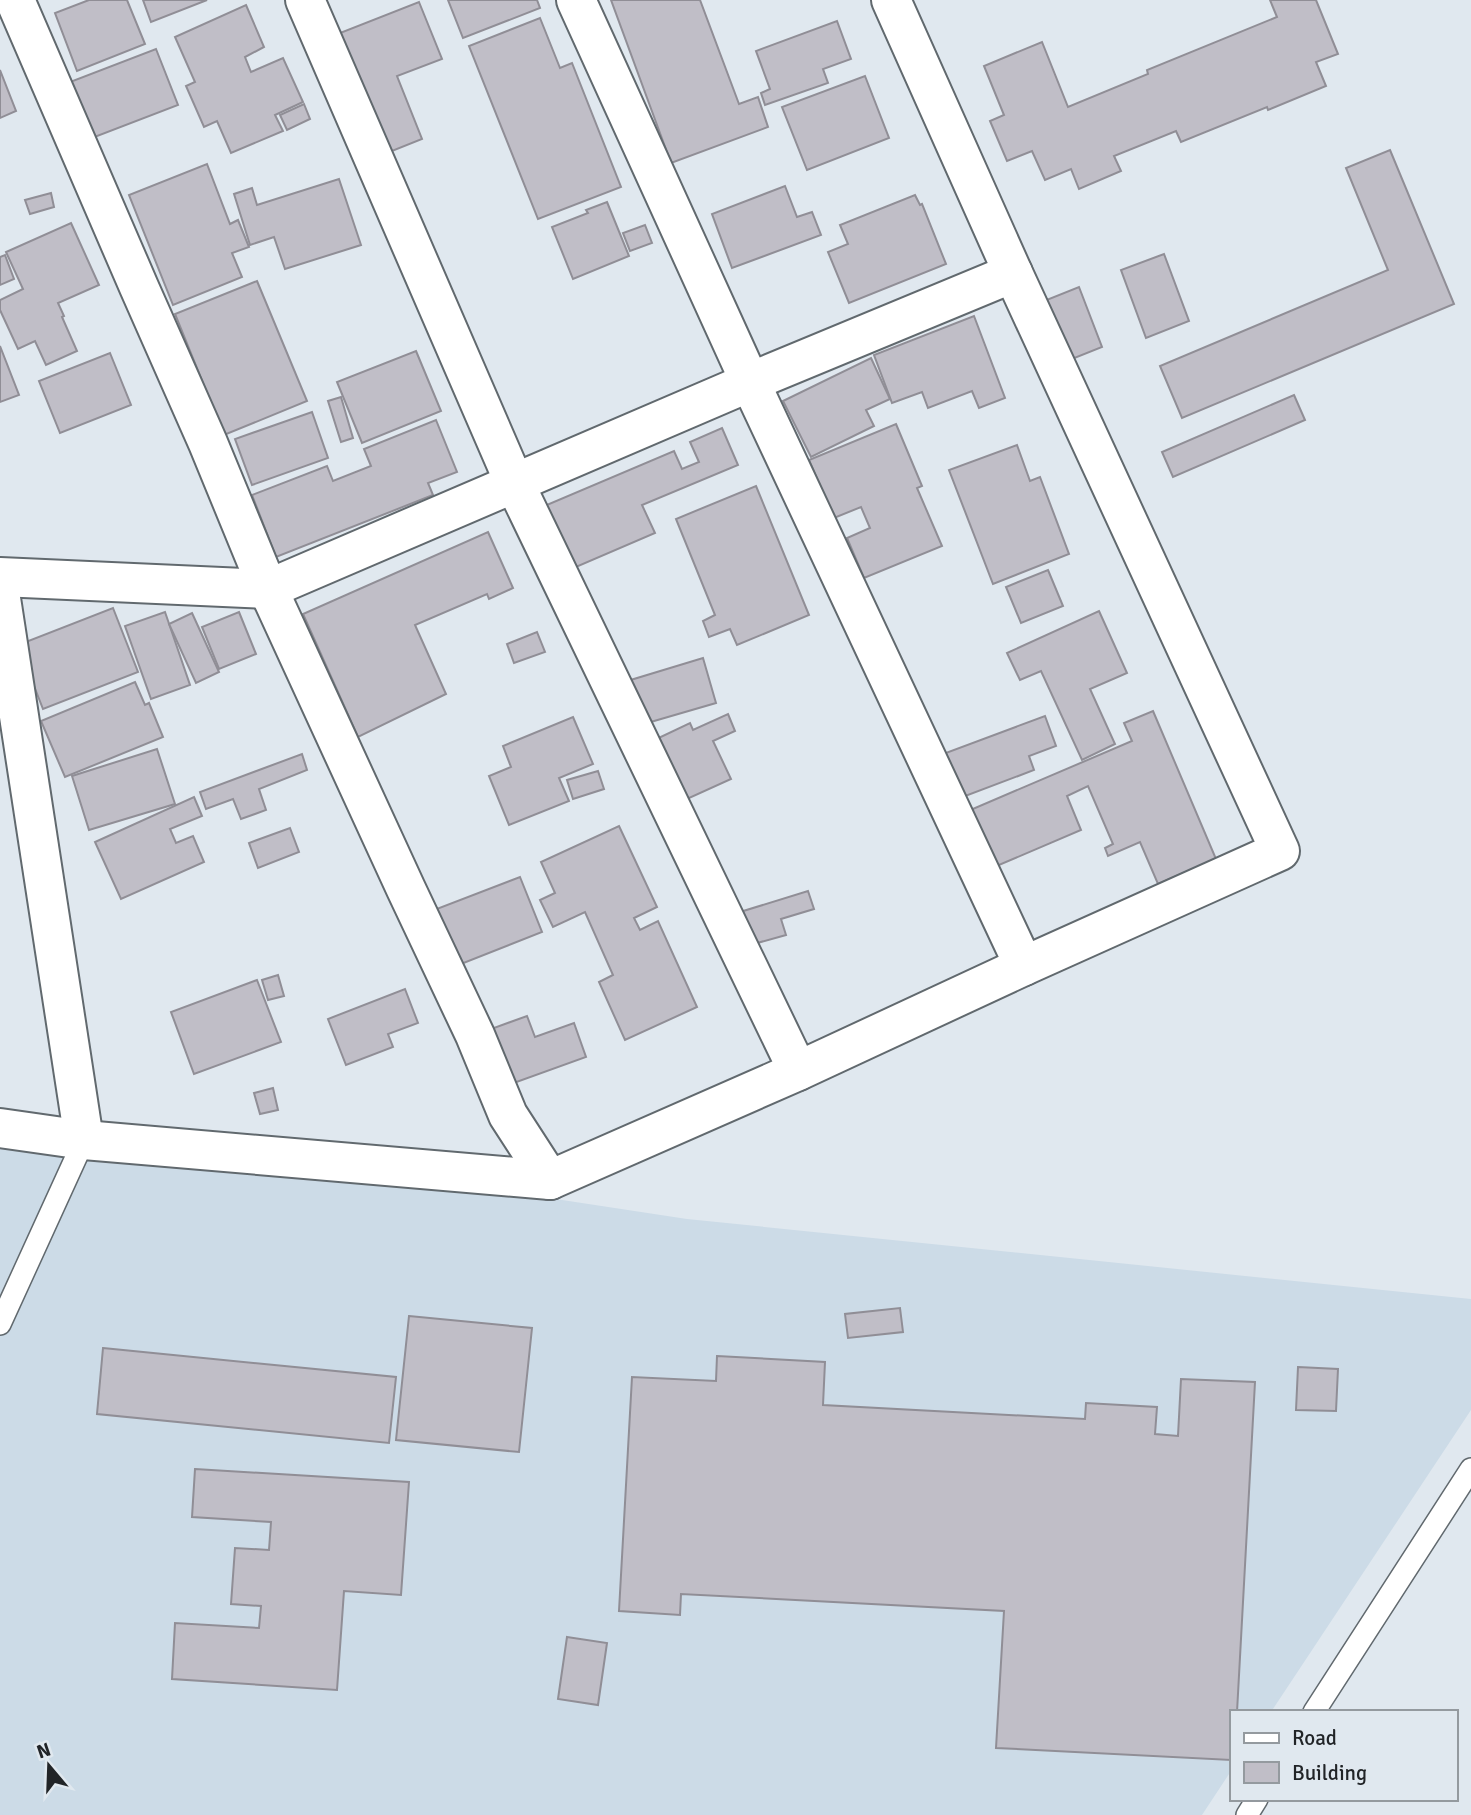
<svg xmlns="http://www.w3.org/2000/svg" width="1471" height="1815" font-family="Signika,sans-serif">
<rect width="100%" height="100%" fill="#e0e8ef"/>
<polygon fill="#ccdbe7" points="0,1114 687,1219 1471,1299 1471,1410 1271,1712 1231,1712 1231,1771 1202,1815 0,1815"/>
<g fill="#c0bec7" stroke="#908e96" stroke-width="2">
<polygon points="89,0 127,0 145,44 77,71 55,13"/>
<polygon points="143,0 207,0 151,22"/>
<polygon points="448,0 537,0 540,8 463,38"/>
<polygon points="611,0 700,0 739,104 758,97 768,127 671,163"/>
<polygon points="1270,0 1316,0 1338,54 1316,62 1326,86 1268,110 1267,107 1181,142 1176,131 1114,156 1121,171 1079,189 1071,169 1045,180 1032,151 1007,161 990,121 1004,115 984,66 1042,42 1068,107 1148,74 1147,70 1277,17"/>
<polygon points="419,2 442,59 397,76 422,139 387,153 340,33"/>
<polygon points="246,5 264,47 245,57 251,72 283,58 303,102 275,115 283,131 231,153 217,121 204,127 186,86 195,82 175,37"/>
<polygon points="540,18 560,68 572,63 621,187 538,219 469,46"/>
<polygon points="837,21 851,59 823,69 828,83 765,105 761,93 770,89 756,51"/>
<polygon points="156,49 178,105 92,138 70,82"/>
<polygon points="0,70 16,111 0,118"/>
<polygon points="865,76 889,138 807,170 782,107"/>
<polygon points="304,104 310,119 287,130 280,115"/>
<polygon points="1390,150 1454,304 1182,418 1160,366 1388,270 1346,168"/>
<polygon points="207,164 230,224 238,220 249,247 232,253 242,277 173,305 129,195"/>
<polygon points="339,179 361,245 285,269 274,237 250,245 234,194 252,188 257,205"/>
<polygon points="785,186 797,217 812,212 821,235 732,268 712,214"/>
<polygon points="51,193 54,207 30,214 25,200"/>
<polygon points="915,195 920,205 922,204 946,264 849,303 828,252 848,244 840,225"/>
<polygon points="607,202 629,256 573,279 552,227 588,213 586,210"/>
<polygon points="71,223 99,285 58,303 64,316 62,317 77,351 46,365 35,341 18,349 0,310 0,300 23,289 6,252"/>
<polygon points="645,225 652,243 630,251 623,233"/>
<polygon points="1164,254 1189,321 1146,338 1121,270"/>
<polygon points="5,255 14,279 0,285 0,257"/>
<polygon points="257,281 307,401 224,435 175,314"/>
<polygon points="1079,287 1102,347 1067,361 1044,301"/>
<polygon points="974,316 1005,398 979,408 972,391 928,408 922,392 892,403 874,355"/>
<polygon points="0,346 19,395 0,402"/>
<polygon points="416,351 441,411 362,443 337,382"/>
<polygon points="110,353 131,405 60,433 39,381"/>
<polygon points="871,358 890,399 866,410 874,426 811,457 783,401"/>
<polygon points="1294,395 1305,420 1173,477 1162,452"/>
<polygon points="341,397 353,438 341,442 328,401"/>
<polygon points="312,412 328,458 252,485 235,439"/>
<polygon points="436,420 457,472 428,483 433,495 276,557 252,495 327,466 333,481 371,466 364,449"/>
<polygon points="896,424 922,486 917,488 942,546 864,578 847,538 870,528 861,507 834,518 809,460"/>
<polygon points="722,428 738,465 642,505 655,533 569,570 542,507 674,451 682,469 699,462 690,442"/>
<polygon points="1017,445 1030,481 1040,477 1069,554 993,584 949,470"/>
<polygon points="756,486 809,615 737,645 730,629 709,637 703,621 715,615 676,519"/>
<polygon points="488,532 513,588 489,599 487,594 415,625 446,694 358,737 303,614"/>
<polygon points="1048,570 1063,606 1021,623 1006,587"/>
<polygon points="113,608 138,672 43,709 18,645"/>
<polygon points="1099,611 1127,673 1090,689 1115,744 1082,760 1041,671 1020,680 1007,653"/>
<polygon points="165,612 190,685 151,699 125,626"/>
<polygon points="239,612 256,654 219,669 202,627"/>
<polygon points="192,613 219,672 196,683 169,624"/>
<polygon points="537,632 545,652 514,663 507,644"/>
<polygon points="703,658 716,703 637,726 624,682"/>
<polygon points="135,682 145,705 149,703 163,737 65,777 41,721"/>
<polygon points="1153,711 1216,859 1158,884 1140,842 1108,856 1105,848 1113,844 1088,786 1067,796 1081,830 992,868 968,811 1132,741 1124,723"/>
<polygon points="728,714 735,731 713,741 731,779 676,804 648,743 690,723 693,730"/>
<polygon points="1045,716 1056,746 1029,756 1034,770 960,798 943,754"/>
<polygon points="573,717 593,764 559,778 569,801 509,825 489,776 511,767 503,746"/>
<polygon points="157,749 175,804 89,830 72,776"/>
<polygon points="302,754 307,770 259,789 266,810 241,819 233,799 206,809 200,792"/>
<polygon points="598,771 604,789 573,799 567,780"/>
<polygon points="194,797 202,816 170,829 176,843 193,836 204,862 121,899 95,842"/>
<polygon points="619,826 657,907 634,918 640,930 658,921 697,1007 625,1040 599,982 613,975 585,912 553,927 540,900 555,893 541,862"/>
<polygon points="290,828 299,852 258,868 249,843"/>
<polygon points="520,877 542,932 456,966 434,910"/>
<polygon points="808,891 814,909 781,919 786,935 750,945 740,912"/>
<polygon points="278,975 284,996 268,1000 262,980"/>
<polygon points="257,980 281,1042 194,1074 171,1012"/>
<polygon points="405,989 418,1023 388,1034 393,1047 346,1065 328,1019"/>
<polygon points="527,1016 535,1037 574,1023 586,1057 511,1084 491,1029"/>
<polygon points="273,1088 278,1110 260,1114 254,1093"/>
<polygon points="900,1308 903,1332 848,1338 845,1314"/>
<polygon points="409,1316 532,1328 519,1452 396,1440"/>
<polygon points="103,1348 396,1377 389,1443 97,1414"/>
<polygon points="717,1356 825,1362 823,1405 1085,1419 1086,1403 1157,1407 1155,1434 1178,1436 1181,1379 1255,1382 1237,1712 1231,1712 1231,1760 996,1748 1004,1611 681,1594 680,1615 619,1611 632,1377 716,1381"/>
<polygon points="1298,1367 1338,1369 1336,1411 1296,1410"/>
<polygon points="195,1469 409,1482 401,1595 344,1591 337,1690 172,1679 175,1623 259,1628 261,1606 231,1604 235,1548 269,1550 271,1522 192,1517"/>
<polygon points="567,1637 607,1643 598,1705 558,1699"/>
</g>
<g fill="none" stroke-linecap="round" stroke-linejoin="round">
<g stroke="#61696e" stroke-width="24">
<g id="lane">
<polyline points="0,1324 84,1140"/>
<polyline points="1314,1712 1471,1469"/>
<polyline points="1247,1815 1257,1799"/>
</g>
</g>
<g stroke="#61696e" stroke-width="42">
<g id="street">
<polyline points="15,0 139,287 208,443 268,589 406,889 475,1035 508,1115 550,1180"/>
<polyline points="305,0 514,482 798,1071"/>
<polyline points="576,0 750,382 1024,966"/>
<polyline points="0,577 268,589 750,382 1013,273 891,0"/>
<polyline points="0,592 84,1140"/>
<polyline points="0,1128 84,1140 550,1180 798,1071 1024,966 1280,851 1013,273"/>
</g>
</g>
<use href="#lane" stroke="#fff" stroke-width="21"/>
<use href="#street" stroke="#fff" stroke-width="38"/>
</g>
<rect x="1230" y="1710" width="228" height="91" fill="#e0e8ef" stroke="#949a9f" stroke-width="2"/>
<rect x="1244" y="1733" width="35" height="10" fill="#ffffff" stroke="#949a9f" stroke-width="2"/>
<text x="1292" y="1745" font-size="21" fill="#212427">Road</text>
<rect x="1244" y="1762" width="35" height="21" fill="#c0bec7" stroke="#949a9f" stroke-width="2"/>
<text x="1292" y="1780" font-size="21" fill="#212427">Building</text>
<g transform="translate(49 1766) rotate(341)" stroke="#e0e8ef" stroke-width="5" paint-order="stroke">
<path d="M0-5L12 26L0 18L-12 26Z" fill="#212427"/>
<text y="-10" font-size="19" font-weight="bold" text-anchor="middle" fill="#212427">N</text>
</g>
</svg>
